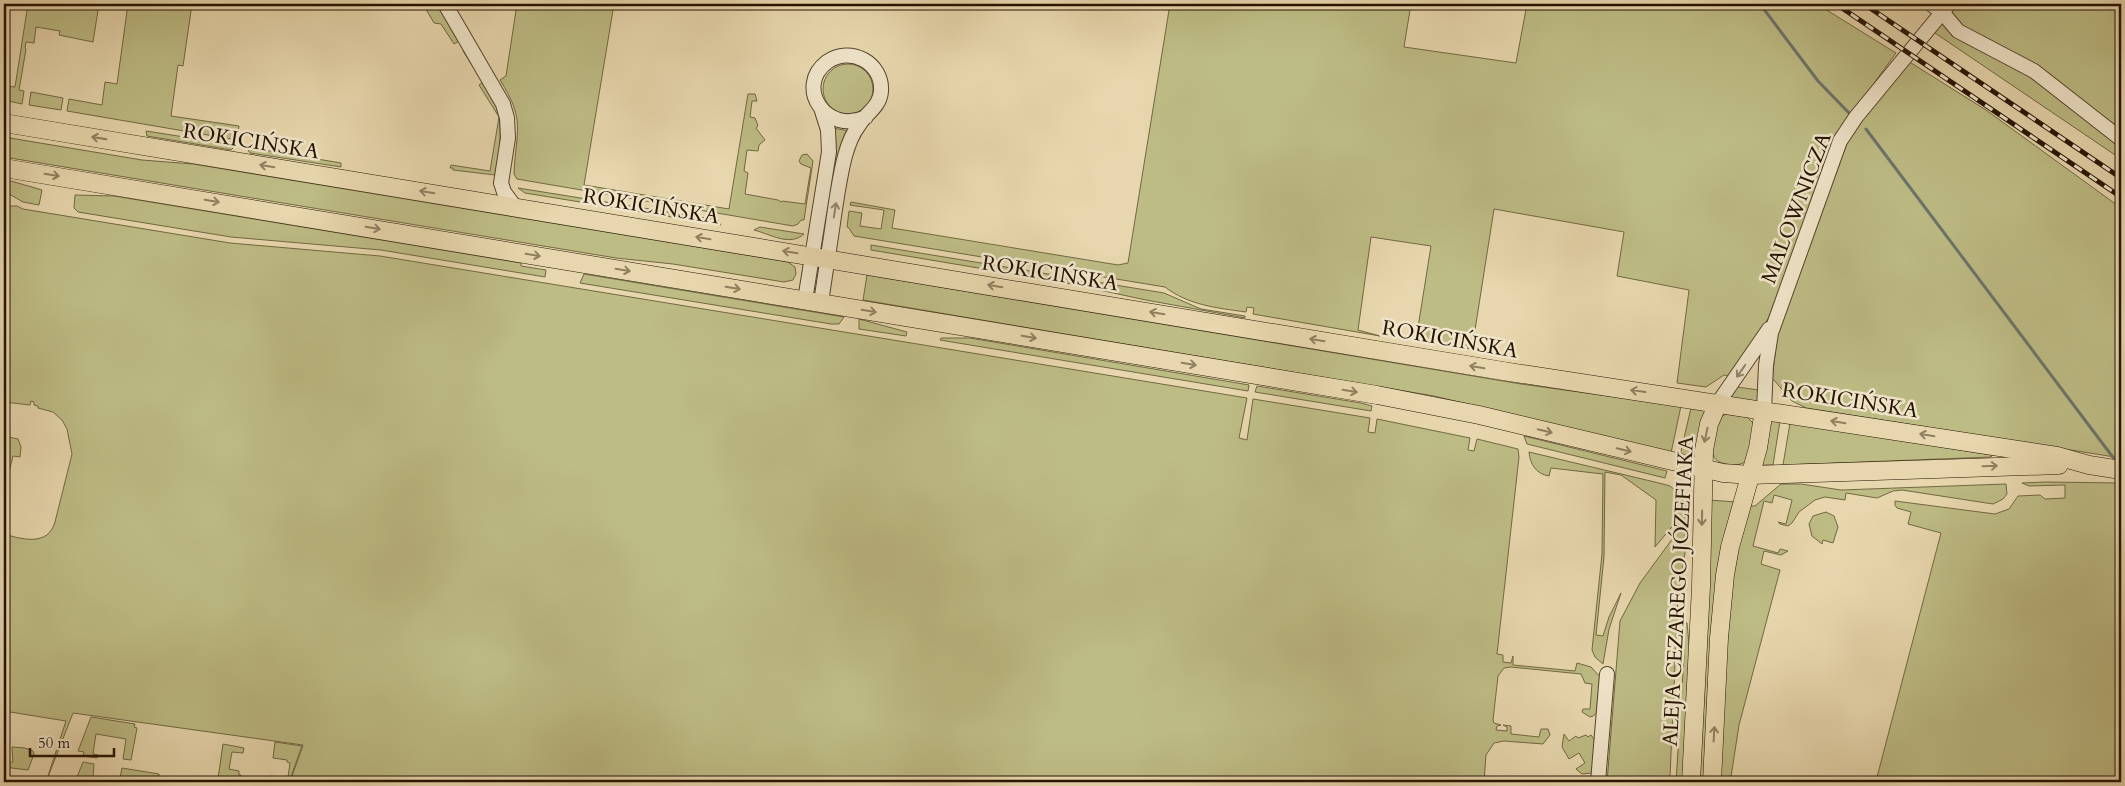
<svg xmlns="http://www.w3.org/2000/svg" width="2125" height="786" font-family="Cardo,serif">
<rect width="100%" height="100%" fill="#e8d7ae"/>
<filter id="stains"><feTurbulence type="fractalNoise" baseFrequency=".004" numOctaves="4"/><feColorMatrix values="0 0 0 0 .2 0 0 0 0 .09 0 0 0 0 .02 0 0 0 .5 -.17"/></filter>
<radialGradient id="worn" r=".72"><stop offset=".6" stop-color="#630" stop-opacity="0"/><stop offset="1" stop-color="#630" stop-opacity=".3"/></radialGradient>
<g fill="#bebc85" stroke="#716842">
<polygon points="28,4 99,4 93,42 59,35 60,31 36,27 34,43 26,42 25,48 26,49 19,90 24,91 22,104 4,100 4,86 15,87"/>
<polygon points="128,4 192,4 183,66 178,65 171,116 239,126 237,140 67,111 69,99 102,105 105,82 117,84"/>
<polygon points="423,4 439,4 459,41 454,44 441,24 434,23"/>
<path d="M517,4h97l-30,181 145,24 19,-115h7l2,7h-5l-2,16 5,1 3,8 -2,2 9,12 -6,5 -1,6 -11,-1 -3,21 4,2 -3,21 33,6 3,2 1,-1 23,3 6,-36 -10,-4 -2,-3 3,-6 5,-1 6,7 -9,59h-3l-3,4 -5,2 -276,-47 -3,-5c2,-45 12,-53 -14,-94l6,-4z"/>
<path d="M1170,4h241l-7,43 112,16 11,-59h290l79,49 -59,81 -6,12 -39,113 -23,58 -38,59 -7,-1 -18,12 -29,-4 12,-93 -72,-14 7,-44 -130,-23 -22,140 -56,-9 15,-94 -60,-9 -13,93 22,6 -127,-22 1,-6 -7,-1 -1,5c-29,-4 -58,-7 -81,-25l-311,-51 -5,-8 -2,-1 2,-16 13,2 -2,13 21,3 3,-19 -34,-5 1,-3 44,8 -3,18 226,37 10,-2z"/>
<polygon points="1957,4 2121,4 2121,135 1970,35 1947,15"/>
<polygon points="1942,21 2016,65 2121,144 2121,159 1932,31"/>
<path d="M465,48c31,52 43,64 30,127l-42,-5v-2h-3l1,-3 39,6 9,-54 -20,-32 4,-3 -20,-31z"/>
<polygon points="1908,61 1986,110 2121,208 2121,458 1806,408 1792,401 1774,380 1772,380 1777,337 1844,143"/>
<circle cx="848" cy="89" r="25"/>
<polygon points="31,92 63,98 61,110 29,105"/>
<polygon points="833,128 849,131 827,224 823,223"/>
<polygon points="146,131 236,145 231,150 147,136"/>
<polygon points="4,137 142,160 193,164 788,262 795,267 796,274 793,280 784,282 673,264 616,258 4,157"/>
<polygon points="246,147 341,163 341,167 250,153"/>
<polygon points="4,179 42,190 39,205 23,202 4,191"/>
<polygon points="518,188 718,220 721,225 525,193"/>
<polygon points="75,195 114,196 521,263 521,266 546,270 545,277 381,250 231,237 78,212 74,208"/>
<path d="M4,206h13l6,3 207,34 150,13 867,142 -8,40 8,2 6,-41 117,19 -2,14 7,1 2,-14 93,19 -2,12 6,1 3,-12 41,10 1,8 -22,197 6,1v7l8,1 2,-7v9l62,6 2,-8 14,4 10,11c-1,12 2,37 -11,39l-8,-5 1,-3h7l2,-25 -7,-1 -4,-9 -70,-7 -7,1 -6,8 -5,44 1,3 7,2 -4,1 -1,4 11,1v-4l-4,-2 8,1v8l28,3 2,-8h7l2,6 -7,9 -39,-3 -10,2 -8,12 -2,27h-1194l13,-37 -230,-32 -27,69 20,-61 -62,-10v-177c17,5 44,13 51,-12l17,-68 -5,-25 -5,-9 -9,-8 -15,-4v-2l-4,-1v-3l-3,-1 -1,4 -26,-3z"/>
<path d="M760,227l44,7c-14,13 -34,0 -50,-4z"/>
<polygon points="871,245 1164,293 1201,309 1245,316 1245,318 1146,300 1062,282 871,250"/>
<polygon points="584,274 844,317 839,324 831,324 580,283"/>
<polygon points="867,275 1521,384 1681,406 1671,453 1434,396 863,300"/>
<polygon points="859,319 907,332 906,336 859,329"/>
<polygon points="941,338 970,338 1249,385 1248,391 940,340"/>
<polygon points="1257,386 1361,403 1372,406 1371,411 1255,392"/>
<polygon points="1737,387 1759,390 1758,402 1731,401 1730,397"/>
<polygon points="1691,408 1706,411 1696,458 1680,455"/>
<path d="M1726,414l21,3 7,7 -6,36c-7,5 -13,6 -22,4 -24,-4 -11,-30 -7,-46z"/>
<polygon points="1771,420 1780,421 1773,465 1762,465"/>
<polygon points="1790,423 1992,455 1993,455 1991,457 1783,465"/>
<polygon points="1524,436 1667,471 1665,478 1527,444"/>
<polygon points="9,437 18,439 21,447 20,457 13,456 5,488 4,442"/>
<path d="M1529,452l134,32 7,2 12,10 3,9v48l-7,44 -8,179 -2,6h-61l13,-161 20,-38 41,-56 -5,-5 -21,25 1,-47 -35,-25 -16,-3 -1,85 -8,78 7,1 6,-19 12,-24 -12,36 -6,35 -8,-7 -3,-7 10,-96 1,-80 -52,-6 -2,8c-13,-2 -19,-12 -20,-24z"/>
<polygon points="2044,482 2121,483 2121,782 1879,782 1876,781 1941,533 1908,524 1911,512 1897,508 1895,505 1895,501 1995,514 2009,509 2018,496 2040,495 2045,499 2065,498 2065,485 2029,486 2022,483"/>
<polygon points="1781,484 1801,484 1841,490 2006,484 2007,494 2003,499 1993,504 1902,490 1893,491 1877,498 1846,493 1845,500 1825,497 1815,500 1799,512 1792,523 1788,526 1780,524 1778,522 1786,524 1792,500 1774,495 1772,503 1764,501 1753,546 1778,553 1780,549 1788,551 1781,555 1764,551 1761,564 1780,570 1739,725 1731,777 1754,782 1719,782 1723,695 1734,561 1749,506 1755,506"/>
<polygon points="1709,500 1736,502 1705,782 1697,782"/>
<polygon points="1826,512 1834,516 1838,527 1833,543 1823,540 1822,544 1812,536 1809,524 1813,516"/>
<polygon points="1683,623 1687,623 1690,653 1684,782 1676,782 1684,657"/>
<polygon points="91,717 135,724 134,727 137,728 131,760 123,759 126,739 96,734 93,754 98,755 97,758 83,756 84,752 78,751"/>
<polygon points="1564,734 1569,741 1576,736 1578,738 1586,735 1588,737 1591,735 1596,742 1592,773 1582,774 1576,769 1585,763 1579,753 1569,759 1562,747"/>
<polygon points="275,742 302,746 289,782 267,782 271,776 284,778 285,776 288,777 290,763 287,762 287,760 273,758"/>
<polygon points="223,744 244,748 243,753 232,752 229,769 239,771 239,775 241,775 241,779 258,782 234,782 218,779"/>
<polygon points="4,747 10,747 6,762 13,762 12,747 25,748 33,751 34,754 28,770 4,767"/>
<polygon points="83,762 94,764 93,778 91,782 75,782"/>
<polygon points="122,768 159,774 159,779 149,777 148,782 144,782 120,778"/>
</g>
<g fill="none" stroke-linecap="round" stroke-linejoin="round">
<g stroke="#6b756b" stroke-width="3">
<polyline points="1760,4 1818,81 1849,113"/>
<polyline points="1866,129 2118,464"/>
</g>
<g stroke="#55442c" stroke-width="16">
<g id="minor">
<polyline points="445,4 503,104 507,118 508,138 501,183 504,192 515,207"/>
<polyline points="1931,4 1942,12 1958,31 2034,71 2121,139"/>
<polyline points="805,300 829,152 828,130 822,111"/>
<path d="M821,303c4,-29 9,-58 13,-87 3,-20 6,-41 11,-60 3,-11 7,-22 14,-31 8,-13 21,-18 22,-34 2,-28 -31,-46 -54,-29 -33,25 0,74 39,55"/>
<polyline points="1718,403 1769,329"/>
<polyline points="1764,410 1766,365 1771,333 1840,141 1856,117 1949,4"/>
<polyline points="1598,782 1607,674"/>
</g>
</g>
<g stroke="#241300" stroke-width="19">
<g id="major">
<polyline points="4,123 1503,371 2057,456 2089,465 2121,470"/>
<polyline points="4,168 1377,395 1479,415 1723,473 1751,475 2059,465"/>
<polyline points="1691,782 1701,587 1704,450 1709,424 1718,403"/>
<polyline points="1712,782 1719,638 1725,575 1730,547 1758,448 1764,410"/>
</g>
</g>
<use href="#minor" stroke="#f0e5ca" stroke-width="14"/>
<use href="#major" stroke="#e8d7ae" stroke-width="18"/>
<g stroke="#241300" stroke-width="5">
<g id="rail">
<polyline points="1836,4 2121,197"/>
<polyline points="1864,4 2121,178"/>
</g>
</g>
<use href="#rail" stroke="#f0e5ca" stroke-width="3" stroke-dasharray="9" stroke-linecap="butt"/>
</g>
<defs><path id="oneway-shaft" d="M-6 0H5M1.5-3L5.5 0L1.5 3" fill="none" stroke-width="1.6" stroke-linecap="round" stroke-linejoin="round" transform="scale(1.25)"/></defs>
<g stroke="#907f60">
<use href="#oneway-shaft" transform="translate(99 138) rotate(-171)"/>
<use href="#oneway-shaft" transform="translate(267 166) rotate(-171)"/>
<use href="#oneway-shaft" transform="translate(52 175) rotate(9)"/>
<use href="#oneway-shaft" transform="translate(427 192) rotate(-171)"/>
<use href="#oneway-shaft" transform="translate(212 201) rotate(10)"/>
<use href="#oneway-shaft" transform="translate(373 228) rotate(10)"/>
<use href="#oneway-shaft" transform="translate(703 238) rotate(-171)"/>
<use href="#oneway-shaft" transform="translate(790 252) rotate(-170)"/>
<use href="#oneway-shaft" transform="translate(533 255) rotate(9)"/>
<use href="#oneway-shaft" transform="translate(623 270) rotate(9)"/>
<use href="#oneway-shaft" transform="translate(995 286) rotate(-171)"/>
<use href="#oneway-shaft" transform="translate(733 288) rotate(10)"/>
<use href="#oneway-shaft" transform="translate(869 311) rotate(10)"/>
<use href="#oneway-shaft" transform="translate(1157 313) rotate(-170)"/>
<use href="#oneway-shaft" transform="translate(1029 337) rotate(9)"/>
<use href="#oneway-shaft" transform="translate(1317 340) rotate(-171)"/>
<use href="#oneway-shaft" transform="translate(1189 364) rotate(9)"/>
<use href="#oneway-shaft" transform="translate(1477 367) rotate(-170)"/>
<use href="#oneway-shaft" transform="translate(1350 391) rotate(9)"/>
<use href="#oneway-shaft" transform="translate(1638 391) rotate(-172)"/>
<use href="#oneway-shaft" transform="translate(1838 422) rotate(-171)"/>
<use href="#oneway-shaft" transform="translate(1545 431) rotate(13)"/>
<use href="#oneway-shaft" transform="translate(1706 435) rotate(102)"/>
<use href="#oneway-shaft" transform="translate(1927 435) rotate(-171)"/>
<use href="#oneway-shaft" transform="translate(1624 450) rotate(14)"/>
<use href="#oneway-shaft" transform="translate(1990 466) rotate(-2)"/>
<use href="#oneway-shaft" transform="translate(1702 518) rotate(91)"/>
<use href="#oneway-shaft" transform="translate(1714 734) rotate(-87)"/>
</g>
<g stroke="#94866f">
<use href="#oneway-shaft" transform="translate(835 210) rotate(-81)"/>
<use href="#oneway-shaft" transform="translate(1741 371) rotate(125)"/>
</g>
<g text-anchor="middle" stroke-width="5" stroke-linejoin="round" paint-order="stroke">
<g font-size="21" fill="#241300" stroke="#f0e5ca">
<text transform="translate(251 141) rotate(9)" y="7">ROKICIŃSKA</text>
<text transform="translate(651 206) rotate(9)" y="7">ROKICIŃSKA</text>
<text transform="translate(1796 208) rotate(-69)" y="7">MALOWNICZA</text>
<text transform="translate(1050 273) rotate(9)" y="7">ROKICIŃSKA</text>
<text transform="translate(1450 339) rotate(10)" y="7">ROKICIŃSKA</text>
<text transform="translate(1850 400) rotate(9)" y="7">ROKICIŃSKA</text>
<text transform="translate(1678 591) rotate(-87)" y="7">ALEJA CEZAREGO JÓZEFIAKA</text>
</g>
</g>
<rect width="2125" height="786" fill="none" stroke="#e8d7ae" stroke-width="20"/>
<rect x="5" y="5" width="2115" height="776" fill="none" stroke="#241300" stroke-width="2.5"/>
<rect x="10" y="10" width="2105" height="766" fill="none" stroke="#241300"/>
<path d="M30 748v8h84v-8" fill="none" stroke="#241300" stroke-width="2.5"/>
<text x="38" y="748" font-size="15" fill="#241300" stroke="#f0e5ca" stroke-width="4" paint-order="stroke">50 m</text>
<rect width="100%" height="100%" filter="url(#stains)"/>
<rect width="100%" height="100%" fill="url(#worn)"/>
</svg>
